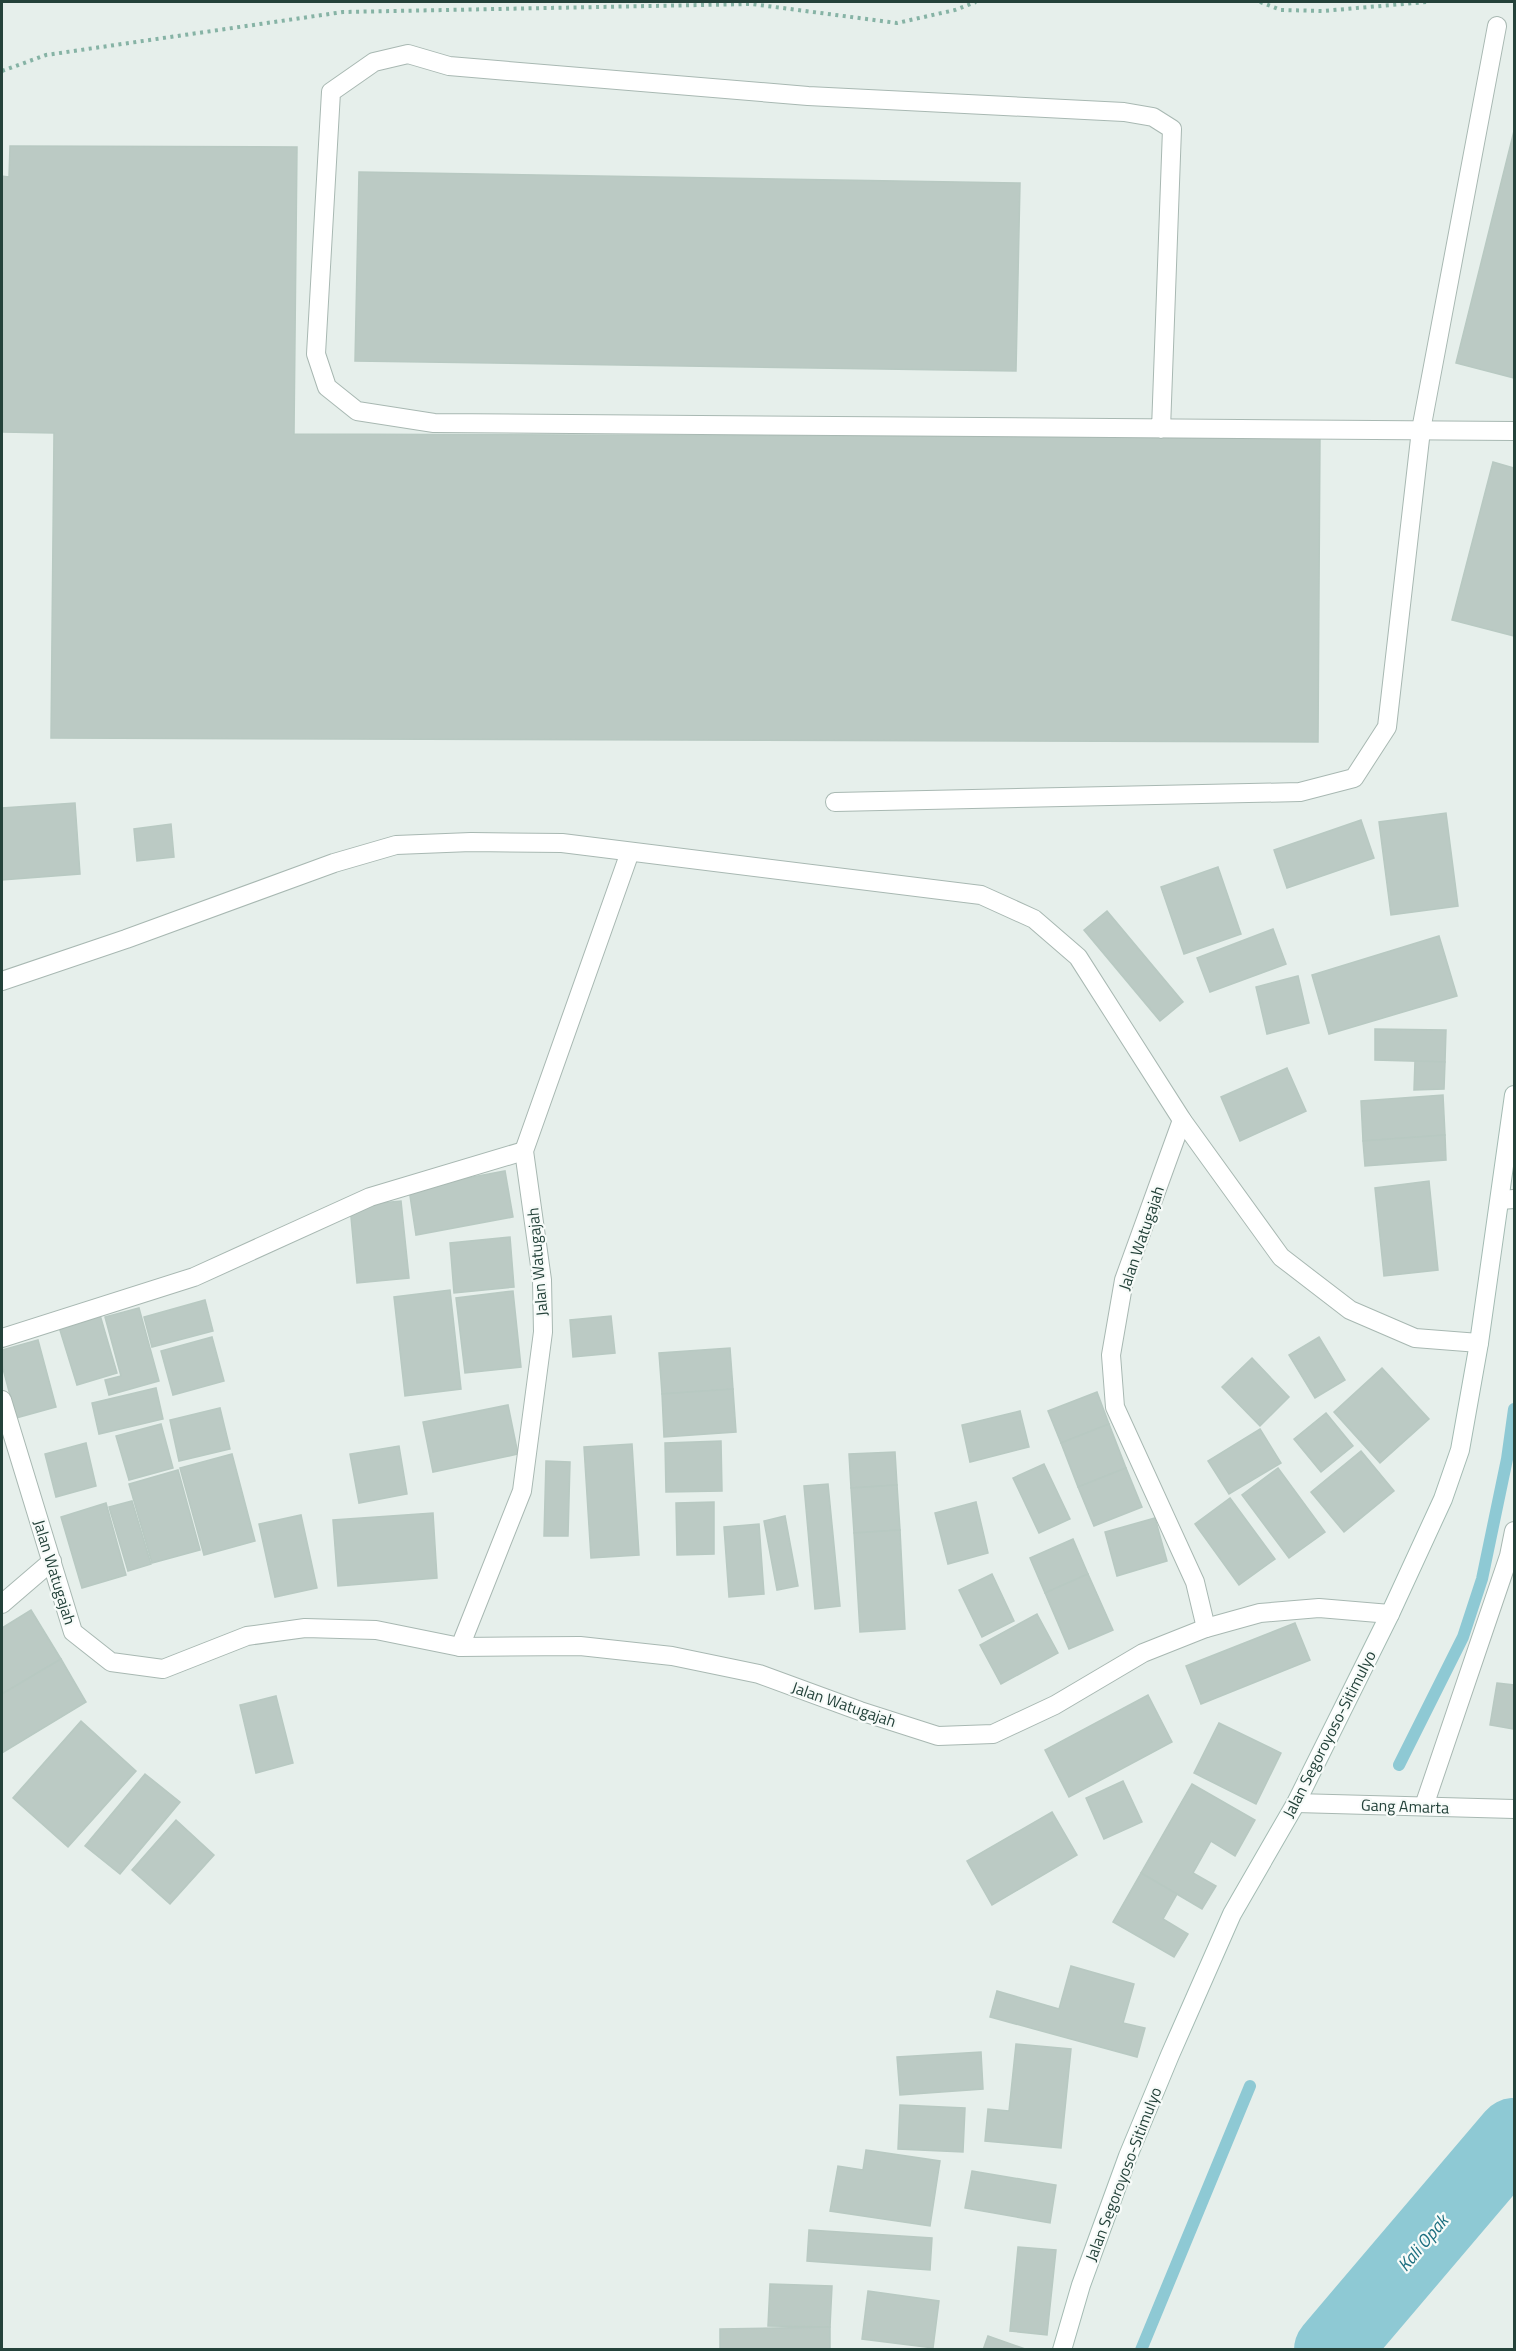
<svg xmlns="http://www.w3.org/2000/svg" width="1516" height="2351" font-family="'Titillium Web',sans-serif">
<rect width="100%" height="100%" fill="#e6efeb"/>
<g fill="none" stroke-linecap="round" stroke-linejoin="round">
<g stroke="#8ec9d4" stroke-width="12">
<polyline points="1399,1765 1463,1637 1482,1579 1507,1459 1514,1409"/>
<polyline points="1141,2350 1250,2086"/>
</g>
<polyline stroke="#8ec9d4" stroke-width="76" points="1332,2350 1514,2136"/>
</g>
<g fill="#bbcac4" stroke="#b8c9c2" stroke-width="1.5">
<polygon points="1514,131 1514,378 1456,363"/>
<polygon points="10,146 297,147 294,434 1320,438 1318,742 51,738 54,433 3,432 2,176 9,177"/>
<polygon points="359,172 1020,183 1016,371 355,361"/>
<polygon points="1493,462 1514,468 1514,636 1452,620"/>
<polygon points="75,803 80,874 2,880 2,808"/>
<polygon points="1446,813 1458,906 1391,915 1379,822"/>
<polygon points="1361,820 1374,858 1287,888 1274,850"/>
<polygon points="171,824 174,857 137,861 134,829"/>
<polygon points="1218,867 1241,934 1184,954 1161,887"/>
<polygon points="1107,911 1183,1002 1160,1021 1084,930"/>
<polygon points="1273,929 1286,964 1210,992 1197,958"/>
<polygon points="1439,936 1457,996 1329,1034 1312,975"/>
<polygon points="1298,976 1309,1023 1267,1034 1256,987"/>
<polygon points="1375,1029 1446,1030 1445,1062 1375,1060"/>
<polygon points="1415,1061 1445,1062 1444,1089 1414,1090"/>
<polygon points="1287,1068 1306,1111 1240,1141 1221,1097"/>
<polygon points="1443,1095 1445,1135 1363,1141 1361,1101"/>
<polygon points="1445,1135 1446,1160 1365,1166 1363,1141"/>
<polygon points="505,1171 513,1217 416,1235 409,1189"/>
<polygon points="1429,1181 1438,1270 1384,1276 1375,1188"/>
<polygon points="401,1201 409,1278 357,1283 350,1206"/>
<polygon points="510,1237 514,1287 454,1293 450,1243"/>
<polygon points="450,1290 461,1389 405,1396 394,1297"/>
<polygon points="513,1291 521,1367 465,1373 456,1298"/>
<polygon points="205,1300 213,1331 152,1347 144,1317"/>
<polygon points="139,1308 159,1381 109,1395 105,1380 121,1376 105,1317"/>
<polygon points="100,1315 117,1373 77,1385 59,1327"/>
<polygon points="611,1316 615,1353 573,1357 570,1320"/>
<polygon points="212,1337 224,1381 173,1395 161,1351"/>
<polygon points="1319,1337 1345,1380 1315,1398 1289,1355"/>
<polygon points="38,1340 56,1407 16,1418 2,1365 2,1350"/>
<polygon points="730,1348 733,1389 662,1394 659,1353"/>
<polygon points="1252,1358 1289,1397 1260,1426 1222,1387"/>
<polygon points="1382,1368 1429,1419 1380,1463 1334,1412"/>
<polygon points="156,1388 163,1419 99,1434 92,1403"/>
<polygon points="733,1389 736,1432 664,1437 662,1394"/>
<polygon points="1097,1392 1109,1424 1061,1443 1048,1411"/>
<polygon points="508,1405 518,1454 433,1472 423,1422"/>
<polygon points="220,1408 230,1449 179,1461 170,1420"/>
<polygon points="1020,1411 1029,1447 970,1462 962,1425"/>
<polygon points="1326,1413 1353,1446 1321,1472 1294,1439"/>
<polygon points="161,1424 173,1468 129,1480 116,1436"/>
<polygon points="1109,1424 1126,1468 1078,1487 1061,1443"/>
<polygon points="1260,1429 1281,1463 1229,1494 1208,1461"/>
<polygon points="721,1441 722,1491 666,1492 665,1443"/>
<polygon points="86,1443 96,1486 56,1497 45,1454"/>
<polygon points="632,1444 639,1555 591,1558 584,1447"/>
<polygon points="399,1446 407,1494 359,1503 350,1454"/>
<polygon points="1361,1451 1394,1491 1344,1532 1311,1492"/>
<polygon points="895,1452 897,1485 851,1488 849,1454"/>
<polygon points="232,1454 255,1541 204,1555 180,1468"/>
<polygon points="546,1461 570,1462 568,1536 544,1536"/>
<polygon points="1044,1464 1070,1519 1039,1533 1013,1478"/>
<polygon points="1126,1468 1142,1507 1094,1526 1078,1487"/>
<polygon points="1278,1468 1325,1532 1289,1558 1242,1495"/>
<polygon points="178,1470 200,1550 152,1563 129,1484"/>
<polygon points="828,1484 840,1606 815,1609 804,1486"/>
<polygon points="897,1485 900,1530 854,1533 851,1488"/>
<polygon points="1230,1498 1275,1559 1239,1585 1195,1524"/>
<polygon points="132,1501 151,1564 128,1571 109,1507"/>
<polygon points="714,1502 714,1554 677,1555 676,1503"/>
<polygon points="976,1502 988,1553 948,1564 935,1513"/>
<polygon points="106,1503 126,1575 82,1588 61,1517"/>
<polygon points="433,1513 437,1578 338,1586 333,1520"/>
<polygon points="301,1515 317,1588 275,1597 259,1524"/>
<polygon points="785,1516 798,1586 777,1590 764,1521"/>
<polygon points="1155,1518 1167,1561 1117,1576 1105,1532"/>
<polygon points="759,1524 764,1594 729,1597 724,1527"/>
<polygon points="900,1530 905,1629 860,1632 854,1533"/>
<polygon points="1073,1539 1088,1574 1045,1593 1030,1558"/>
<polygon points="992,1574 1014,1621 982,1637 959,1590"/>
<polygon points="1088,1574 1113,1630 1069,1649 1045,1593"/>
<polygon points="31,1610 61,1659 2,1694 2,1628"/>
<polygon points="1037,1614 1058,1653 1001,1684 980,1645"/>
<polygon points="1295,1623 1310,1660 1201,1704 1186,1666"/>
<polygon points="61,1659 86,1702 2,1753 2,1694"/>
<polygon points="1497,1683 1514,1685 1514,1729 1490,1725"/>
<polygon points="1148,1695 1172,1742 1069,1797 1045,1750"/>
<polygon points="276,1696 293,1763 256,1773 240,1705"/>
<polygon points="81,1721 136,1771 68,1847 13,1798"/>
<polygon points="1219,1723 1281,1753 1256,1804 1194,1773"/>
<polygon points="145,1774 180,1802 120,1874 85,1846"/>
<polygon points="1123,1781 1142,1822 1104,1839 1086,1798"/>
<polygon points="1192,1784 1255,1820 1235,1856 1211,1841 1193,1873 1216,1886 1202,1909 1141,1873"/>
<polygon points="1052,1812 1077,1855 992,1905 967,1861"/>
<polygon points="176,1820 214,1855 170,1904 132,1870"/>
<polygon points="1141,1873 1177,1894 1163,1919 1188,1934 1174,1957 1113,1922"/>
<polygon points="1071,1966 1134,1984 1123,2023 1145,2028 1137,2057 990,2017 997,1991 1059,2009"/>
<polygon points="1016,2044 1071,2049 1061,2148 985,2141 988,2109 1009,2111"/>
<polygon points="981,2052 983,2089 900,2095 897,2057"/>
<polygon points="900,2105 965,2108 963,2152 898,2149"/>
<polygon points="866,2150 940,2161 930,2226 830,2211 838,2166 863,2170"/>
<polygon points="972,2171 1056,2185 1050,2223 965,2208"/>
<polygon points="809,2230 932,2238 930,2270 807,2261"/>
<polygon points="1018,2247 1056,2250 1047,2335 1010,2331"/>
<polygon points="770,2284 832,2286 830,2327 768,2326"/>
<polygon points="868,2291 939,2301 933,2348 862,2339"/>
<polygon points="830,2327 830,2350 720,2350 720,2329"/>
<polygon points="988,2336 1028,2350 983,2350"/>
</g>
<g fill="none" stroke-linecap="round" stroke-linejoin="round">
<g stroke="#a8b8b2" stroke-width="20">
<g id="lane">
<polyline points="1161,429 1172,129 1153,117 1124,112 808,96 449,66 408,54 374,62 331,92 316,354 327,387 357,411 434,423 1514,431"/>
<polyline points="835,802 1300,792 1354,778 1387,727 1421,430 1497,26"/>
</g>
</g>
<g stroke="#a8b8b2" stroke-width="20">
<g id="street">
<polyline points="2,981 126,939 334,863 396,845 471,842 562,843 981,895 1034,919 1078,957 1182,1120 1281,1257 1350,1310 1415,1338 1479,1343"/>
<polyline points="1182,1120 1124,1280 1111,1355 1115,1407 1195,1582 1206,1628"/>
<polyline points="1500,1200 1514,1199"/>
<polyline points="2,1338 194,1277 370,1197 524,1151"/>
<polyline points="2,1400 73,1632 111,1662 163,1669 247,1636 305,1628 376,1630 460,1647 580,1646 672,1656 759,1674 860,1711 938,1736 993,1734 1055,1705 1143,1653 1206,1628 1260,1613 1319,1608 1390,1614"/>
<polyline points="2,1604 52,1561"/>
<polyline points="460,1647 522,1491 543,1332 542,1280 524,1151 630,852"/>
<polyline points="1296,1803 1514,1809"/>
<polyline points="1424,1806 1509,1556 1514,1531"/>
</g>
</g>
<g stroke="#a4bbb3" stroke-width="20">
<polyline id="secondary" points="1062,2350 1081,2285 1128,2156 1170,2055 1232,1914 1296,1803 1390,1614 1443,1499 1460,1450 1479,1343 1514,1095"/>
</g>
<g stroke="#86b3a5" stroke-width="4" stroke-dasharray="3 4.5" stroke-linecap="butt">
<polyline points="1260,2 1281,10 1323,11 1426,2"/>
<polyline points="2,71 46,55 343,12 752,4 897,23 955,10 976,2"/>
</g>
<use href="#lane" stroke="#fff" stroke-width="18"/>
<use href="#street" stroke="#fff" stroke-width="18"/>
<use href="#secondary" stroke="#fff" stroke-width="18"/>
</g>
<g text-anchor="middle" stroke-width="4.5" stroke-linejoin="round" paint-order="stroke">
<g font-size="16" fill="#24423a" stroke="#f7fbf9">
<text transform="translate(1141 1238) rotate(-71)" y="6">Jalan Watugajah</text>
<text transform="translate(537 1262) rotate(-95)" y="6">Jalan Watugajah</text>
<text transform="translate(55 1572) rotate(73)" y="6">Jalan Watugajah</text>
<text transform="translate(844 1704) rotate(19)" y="6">Jalan Watugajah</text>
<text transform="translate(1329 1734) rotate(-63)" y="6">Jalan Segoroyoso-Sitimulyo</text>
<text transform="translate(1405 1806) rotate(2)" y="6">Gang Amarta</text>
<text transform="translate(1123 2174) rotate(-69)" y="6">Jalan Segoroyoso-Sitimulyo</text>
</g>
<g font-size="18" font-style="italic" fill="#1c6f80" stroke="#f7fbf9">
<text transform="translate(1423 2243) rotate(-50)" y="6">Kali Opak</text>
</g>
</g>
<rect width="1516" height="2351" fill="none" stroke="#24423a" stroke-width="6"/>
</svg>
